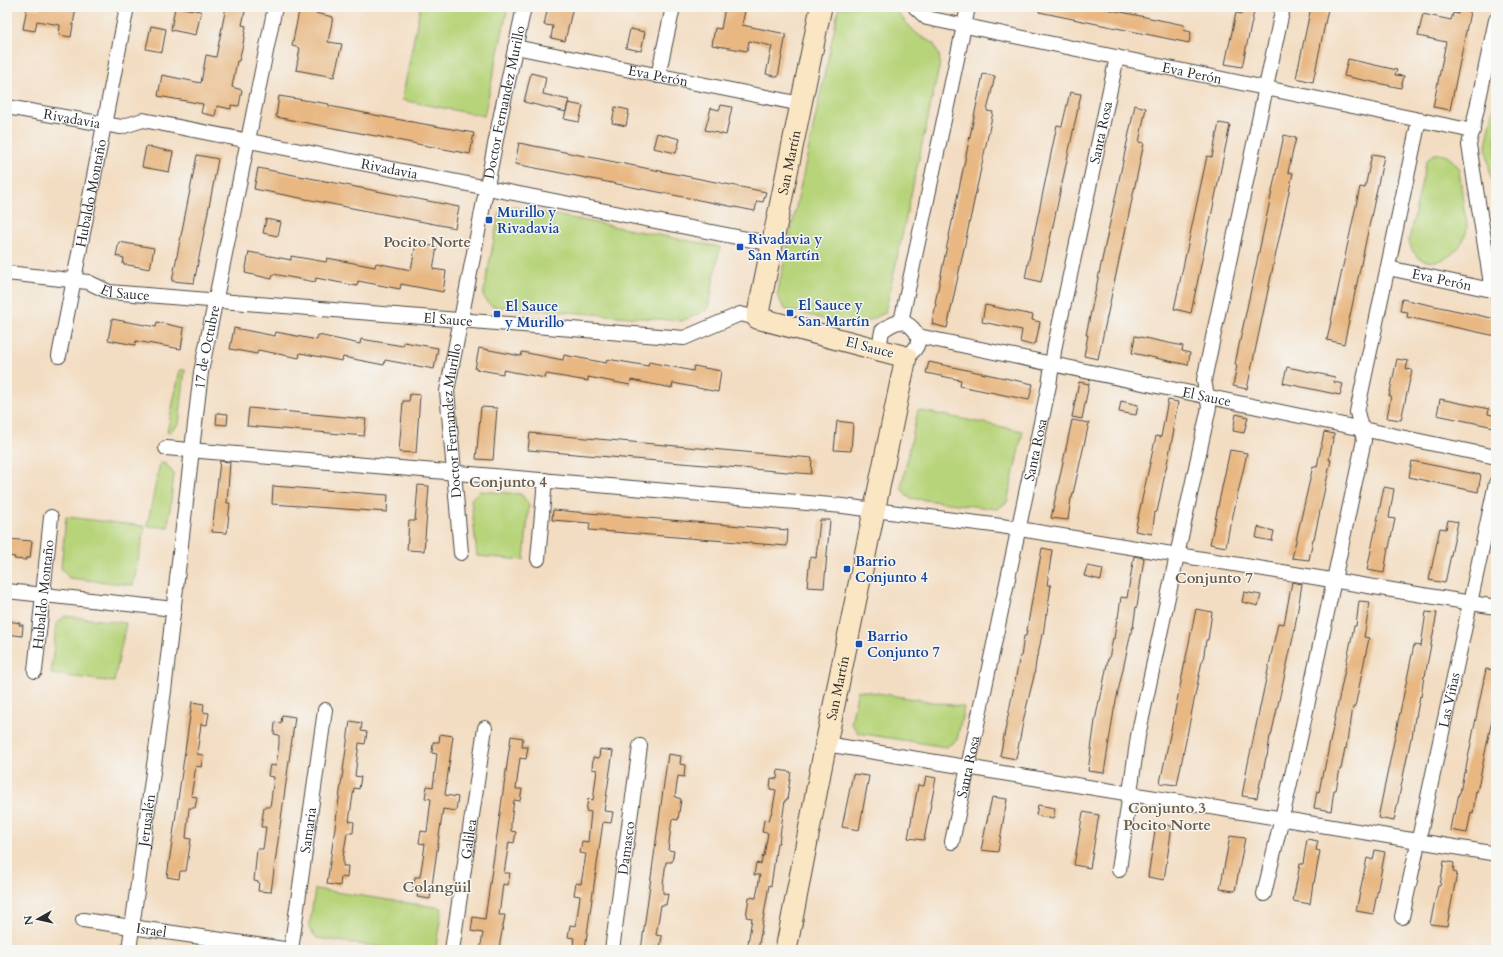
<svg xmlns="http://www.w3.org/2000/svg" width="1503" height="957" font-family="Cardo,serif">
<rect width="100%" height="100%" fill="#f6f6f2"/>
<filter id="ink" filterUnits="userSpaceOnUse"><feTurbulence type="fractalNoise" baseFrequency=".025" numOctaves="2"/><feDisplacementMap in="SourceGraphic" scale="8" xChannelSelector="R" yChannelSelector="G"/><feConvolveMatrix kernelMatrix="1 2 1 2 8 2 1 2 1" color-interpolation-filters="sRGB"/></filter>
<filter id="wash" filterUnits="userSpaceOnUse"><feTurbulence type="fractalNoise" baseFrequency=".012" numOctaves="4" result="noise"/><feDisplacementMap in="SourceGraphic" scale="16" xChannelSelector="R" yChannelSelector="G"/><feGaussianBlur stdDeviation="0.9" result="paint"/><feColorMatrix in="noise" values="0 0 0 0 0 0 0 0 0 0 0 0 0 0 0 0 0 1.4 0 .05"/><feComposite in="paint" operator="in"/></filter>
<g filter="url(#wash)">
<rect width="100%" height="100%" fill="#f3ddc2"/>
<g fill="#b7d47a" stroke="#718052">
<polygon points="420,7 508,7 484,116 402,100"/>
<polygon points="839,7 892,7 916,33 934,44 939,55 940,63 885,313 855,327 785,309 777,296"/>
<polygon points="1496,96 1496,213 1486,146"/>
<path d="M1434,154c11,-1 18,4 24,13 3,13 4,28 6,43 1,5 3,12 3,18 -5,34 -52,49 -58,12l17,-77 2,-4z"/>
<polygon points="509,206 720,247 708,309 682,321 491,306 483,296 499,213"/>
<polygon points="180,370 185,370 179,424 169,432 167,432"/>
<polygon points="918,410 1023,431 1007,502 997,509 909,498 901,488"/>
<polygon points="160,463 166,464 174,474 168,527 147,526"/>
<polygon points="479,491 521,494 529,504 524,560 477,556 471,499"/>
<polygon points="66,517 145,526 133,585 69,578 61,568"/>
<polygon points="65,616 126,623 114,682 51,674 56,624"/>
<polygon points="858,690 964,707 957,740 946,747 858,733 851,723"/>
<polygon points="315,889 442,908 436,946 431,950 400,950 317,938 309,928"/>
</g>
<g id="blocks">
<g fill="#e8b782">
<polygon points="27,7 39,9 40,7 76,7 71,37 59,35 60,25 37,21 35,31 23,29"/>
<polygon points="175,7 201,11 196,35 171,30"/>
<polygon points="226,7 246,7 242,25 246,26 243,44 239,61 237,61 232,87 242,90 239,106 231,105 231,109 217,106 215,116 201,113 203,104 158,96 162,75 201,83 206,55 216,57"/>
<polygon points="302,7 316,10 315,13 333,17 328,42 342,44 334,77 296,70 300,48 292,46 299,11 301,11"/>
<polygon points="548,7 573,7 565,41 551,38 553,26 544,25"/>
<polygon points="725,7 745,11 742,25 786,34 778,77 766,74 772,46 749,41 747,51 712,45 715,28 721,29"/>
<polygon points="1040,7 1097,7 1184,25 1183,30 1191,32 1189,43 1039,12"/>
<polygon points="1243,7 1255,7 1242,67 1225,64 1236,13 1241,14"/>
<polygon points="1311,7 1323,7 1323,8 1328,9 1313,82 1296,78"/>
<polygon points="1459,7 1471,7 1450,110 1433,107 1446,42 1418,36 1423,14 1451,20 1453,13 1458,14"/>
<polygon points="151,26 166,29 162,52 146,49"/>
<polygon points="630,29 645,32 641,51 626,48"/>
<polygon points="1348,59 1397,70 1395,75 1404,76 1401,88 1344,76"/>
<polygon points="531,73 546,77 543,94 569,100 566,112 524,102"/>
<polygon points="983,74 995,76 987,111 993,112 947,328 932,324 936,304 935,303"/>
<polygon points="1070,92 1081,94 1041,282 1025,278 1057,125 1062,126"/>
<polygon points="279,96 329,104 329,106 390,118 474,133 470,154 276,117"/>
<polygon points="568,103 583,106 579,122 564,119"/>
<polygon points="721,105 732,107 726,135 705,130 711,108 719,110"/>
<polygon points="1135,105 1146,108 1139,142 1144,143 1098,359 1084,356 1088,335 1086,335"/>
<polygon points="615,107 629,110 626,126 612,123"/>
<polygon points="1219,123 1230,125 1191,313 1174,309 1207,156 1212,157"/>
<polygon points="657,133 680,139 676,153 653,148"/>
<polygon points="1284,135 1296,138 1288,172 1293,173 1247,389 1233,386 1237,365 1235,364"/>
<polygon points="519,143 766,192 763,202 757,201 755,211 515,164"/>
<polygon points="146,146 173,152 169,172 142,167"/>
<polygon points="1372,154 1384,156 1344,344 1327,340 1360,187 1365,188"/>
<polygon points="197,155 218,159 213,186 194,283 172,281"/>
<polygon points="258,168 459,207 455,228 254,189"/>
<polygon points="266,219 281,222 278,236 263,233"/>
<polygon points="119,242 154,248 150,269 123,264 124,258 116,256"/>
<polygon points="416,243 437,247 433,269 446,271 443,292 401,284 400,289 358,281 357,286 316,278 315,282 273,274 272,279 245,273 249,252 291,260 291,256 326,262 327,258 375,267 376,263 411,270"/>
<polygon points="1402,299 1496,319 1496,336 1407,317 1408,312 1400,311"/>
<polygon points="985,305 1033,315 1032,320 1040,322 1036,342 1031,345 1020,342 1022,330 982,322"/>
<polygon points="112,319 156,327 157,322 184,328 181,349 136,341 135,345 108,340"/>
<polygon points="234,328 275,336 276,332 317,340 318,335 360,344 361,339 403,346 404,342 438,348 434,369 385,360 384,365 343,357 342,361 300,353 299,358 258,350 257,354 230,349"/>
<polygon points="1135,336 1183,346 1182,351 1190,353 1188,365 1132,353"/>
<polygon points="479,348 521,356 522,352 563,360 564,355 606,363 607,359 648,366 649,362 693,371 694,366 721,371 718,392 673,383 672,388 631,380 630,385 588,377 588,381 546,374 545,378 503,370 503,374 475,369"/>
<polygon points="1397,359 1408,361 1406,369 1412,370 1401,420 1387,418 1391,396 1389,396"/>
<polygon points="929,362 1033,384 1029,400 960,386 961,380 926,373"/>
<polygon points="1287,367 1335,377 1334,382 1343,384 1340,395 1283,383"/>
<polygon points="1079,382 1089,384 1082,419 1072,417"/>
<polygon points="410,394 420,395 416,453 399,452 403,401 409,401"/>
<polygon points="1440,399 1489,409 1488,414 1496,416 1494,427 1437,415"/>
<polygon points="1168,400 1178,402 1173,429 1174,430 1157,512 1155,512 1152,534 1135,531 1156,436 1161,437"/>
<polygon points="1121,401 1138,405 1136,415 1119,412"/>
<polygon points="481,407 497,408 493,460 476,459"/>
<polygon points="249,408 366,419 364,436 247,426"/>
<polygon points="217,413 228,414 227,425 216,424"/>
<polygon points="1236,414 1248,417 1244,433 1233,431"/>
<polygon points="1072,420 1089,423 1072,498 1071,498 1068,520 1051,518"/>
<polygon points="837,421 853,423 851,451 834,450"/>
<polygon points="1324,432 1334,434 1329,460 1331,460 1314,539 1313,539 1309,560 1292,558 1313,466 1317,467"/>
<polygon points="530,433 812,458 811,474 528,450"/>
<polygon points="1230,450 1247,453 1231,524 1230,524 1226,547 1210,544"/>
<polygon points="220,461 230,462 227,503 230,503 227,533 212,532"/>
<polygon points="1412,461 1481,475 1478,492 1409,477"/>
<polygon points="418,485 429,486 424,551 407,550 409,521 415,521"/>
<polygon points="273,486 388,495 387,512 272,504"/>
<polygon points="1384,487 1394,489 1389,518 1395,519 1389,548 1388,548 1384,573 1367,570"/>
<polygon points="553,510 788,530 787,546 589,530 590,523 552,520"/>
<polygon points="820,520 830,520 824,588 807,587 810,557 816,558"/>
<polygon points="1448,520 1458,522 1445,583 1429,580 1440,528 1446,529"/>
<polygon points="1258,527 1274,531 1272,541 1256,538"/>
<polygon points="7,539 32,541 30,558 26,558 26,560 14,559 15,557 7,556"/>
<polygon points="1042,548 1052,550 1047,585 1051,585 1047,614 1046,614 1043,635 1042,634 1038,655 1037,655 1034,676 1024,717 1016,759 1000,756 1020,656 1021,657 1024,636 1026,636 1033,594 1034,594"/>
<polygon points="1134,556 1144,558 1137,607 1136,607 1133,628 1132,628 1114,710 1104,773 1088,771 1095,721 1099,701 1100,701 1108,659 1109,659 1113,638 1114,639 1117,618 1118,618 1121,597 1127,598"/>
<polygon points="1087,566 1103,569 1101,580 1084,576"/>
<polygon points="1292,582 1302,584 1294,633 1271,736 1270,736 1267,757 1266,757 1262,778 1261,778 1257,798 1242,796 1247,768 1278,623 1284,624"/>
<polygon points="1244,592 1261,595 1258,606 1242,602"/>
<polygon points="1359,601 1370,602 1364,637 1369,638 1355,707 1353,707 1350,728 1349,728 1346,749 1345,748 1341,769 1340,769 1336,790 1334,790 1331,811 1314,808 1317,791 1319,792 1323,771 1324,771 1354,626 1356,626"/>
<polygon points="1196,609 1212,612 1208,640 1206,640 1203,661 1202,661 1177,785 1160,783"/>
<polygon points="1426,612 1437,613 1425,676 1424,676 1421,697 1420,696 1416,717 1415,717 1412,738 1411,738 1394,821 1378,818 1414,645 1421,646"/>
<polygon points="8,621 20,623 19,625 23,625 22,636 7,634"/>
<polygon points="1486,669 1496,670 1496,709 1495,709 1490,729 1477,792 1476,791 1473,813 1471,812 1467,833 1450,830 1453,813 1455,814 1459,793 1460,793 1464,772 1465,773"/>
<polygon points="192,702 204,704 203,712 209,713 207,725 201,724 197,754 203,755 201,767 196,766 191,796 197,797 195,808 189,808 186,838 191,839 186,871 180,871 179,879 167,877"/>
<polygon points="282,715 295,717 271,892 258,891 259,882 254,881 257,849 263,849 266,827 261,827 264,807 270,807 273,785 274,777 268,776 269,770 270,765 276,766 279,744 279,735 274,734 275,722 281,723"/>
<polygon points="350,721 362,723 361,731 367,732 365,744 359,743 355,776 361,777 359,789 354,788 349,821 354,822 353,833 347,833 343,857 343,866 348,866 347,878 341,877 340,886 327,884"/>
<polygon points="440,734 453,736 445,795 458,797 456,811 443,809 430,899 417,897 419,889 413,888 415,877 420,877 424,852 425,844 419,843 421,831 427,832 431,799 425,798 427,786 433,787 436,763 437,754 432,753 433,742 439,742"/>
<polygon points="511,736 523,738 522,747 528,747 526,759 520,758 516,789 522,789 520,801 514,800 511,822 511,831 516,832 514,843 509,842 504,873 510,873 508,885 503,884 499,915 505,915 499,948 494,947 493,950 480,950 483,933 471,931 473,917 485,919"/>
<polygon points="600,749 613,751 604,811 613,812 611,823 603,822 585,948 573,946 574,938 568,937 570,925 576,926 580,896 574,895 576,883 581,884 586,854 580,853 582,841 588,842 591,812 586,811 588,799 593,800 597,770 592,769 593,757 599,758"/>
<polygon points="668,754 681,756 680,764 685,765 684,777 678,776 675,797 681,799 678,820 672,819 668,850 674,851 672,862 666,862 663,884 663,893 668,894 666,905 661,905 656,935 662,936 660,948 654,947 654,950 641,950"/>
<polygon points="778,770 791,772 787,800 785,800 779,843 777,843 771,886 769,885 758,950 747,950 752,918 746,917 749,897 756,898 760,875 754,875 756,863 761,864 763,855 764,856 768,833 762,832 764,820 769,821 771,813 772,813 776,790 770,789 771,778 777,779"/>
<polygon points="853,774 869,776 859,830 842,827"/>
<polygon points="926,776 936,778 924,840 908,838 918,785 924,786"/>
<polygon points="992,797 1007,799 998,852 981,850"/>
<polygon points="1038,805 1055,808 1053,819 1036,815"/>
<polygon points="1083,812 1099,815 1090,868 1074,865"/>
<polygon points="1156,824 1172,826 1164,880 1148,877"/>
<polygon points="1230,836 1245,838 1235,891 1220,889"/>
<polygon points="1307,839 1318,841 1316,850 1320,851 1314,883 1313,883 1310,904 1293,901 1300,864 1303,864"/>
<polygon points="1375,850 1385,852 1373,914 1356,911 1367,858 1373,860"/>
<polygon points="1444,861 1454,863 1453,872 1457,873 1447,926 1430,924 1438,886 1440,886"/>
</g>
</g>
</g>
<g filter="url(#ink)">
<use href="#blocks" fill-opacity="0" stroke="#494642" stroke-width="1"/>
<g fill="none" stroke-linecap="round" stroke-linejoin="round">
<g stroke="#494642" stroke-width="16">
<g id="street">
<path id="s1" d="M915,7l12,11 546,113"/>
<path id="s2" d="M515,47l286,57"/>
<polyline points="658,76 673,7"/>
<path id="s3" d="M7,107l114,20 22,-7 629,124"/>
<path id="s4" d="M1388,268l108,23"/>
<path id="s5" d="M7,273l81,9 21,10 575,46 56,-24 17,4"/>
<polyline points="1492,290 1469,145 1496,20"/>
<polyline points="901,322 968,7"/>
<path id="s6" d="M918,336l578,121"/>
<path d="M883,351l-3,-9 2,-11c4,-3 11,-8 17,-9 9,-1 21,11 19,20 -1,7 -7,11 -12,15"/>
<path id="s7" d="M59,356l68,-349"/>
<polyline points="166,448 843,506 1001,526 1496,607"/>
<path id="s8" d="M461,553l-14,-162 53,-272 24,-112"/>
<polyline points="538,559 545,480"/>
<polyline points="7,591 174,609"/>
<path id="s9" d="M35,671l16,-154"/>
<polyline points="826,744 1491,853"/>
<path id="s10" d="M952,842l97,-457 6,-40 62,-288"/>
<polyline points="1119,870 1138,736 1209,407 1204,380 1283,7"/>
<polyline points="1264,894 1295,762 1364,440 1357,412 1419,120"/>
<path id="s11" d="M1402,917l94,-434"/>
<path id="s12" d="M83,920l208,30"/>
<path id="s13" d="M129,950l35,-259 37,-319 74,-365"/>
<path id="s14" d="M291,950l34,-240"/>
<path id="s15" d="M452,950l33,-222"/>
<path id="s16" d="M612,950l28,-204"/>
</g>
</g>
<g stroke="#494642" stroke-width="23">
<g id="secondary">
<path id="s17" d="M786,950l35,-182 85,-411 -149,-39 64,-311"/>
</g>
</g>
<use href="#street" stroke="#fff" stroke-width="14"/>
<use href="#secondary" stroke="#fbe6c4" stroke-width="21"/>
</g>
</g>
<g fill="#1a4fb4" stroke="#f6f6f2" stroke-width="1.5">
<rect x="485" y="216" width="8" height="8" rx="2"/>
<rect x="736" y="243" width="8" height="8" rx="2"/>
<rect x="786" y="309" width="8" height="8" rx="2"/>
<rect x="493" y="310" width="8" height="8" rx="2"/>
<rect x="843" y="565" width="8" height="8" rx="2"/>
<rect x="855" y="640" width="8" height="8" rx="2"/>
</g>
<g text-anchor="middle" stroke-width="3" stroke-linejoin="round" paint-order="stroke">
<g font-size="14" fill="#2b2b2b" stroke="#f6f6f2">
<text dy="5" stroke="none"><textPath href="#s1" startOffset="287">Eva Perón</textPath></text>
<text dy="5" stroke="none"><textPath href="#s2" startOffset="146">Eva Perón</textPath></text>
<text dy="5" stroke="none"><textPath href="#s8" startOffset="457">Doctor Fernandez Murillo</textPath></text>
<text dy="5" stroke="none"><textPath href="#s3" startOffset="66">Rivadavia</textPath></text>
<text dy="5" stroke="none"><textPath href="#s10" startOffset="725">Santa Rosa</textPath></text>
<text dy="5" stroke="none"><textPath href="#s17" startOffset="918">San Martín</textPath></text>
<text dy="5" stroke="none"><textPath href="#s3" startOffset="390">Rivadavia</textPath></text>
<text dy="5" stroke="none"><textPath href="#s7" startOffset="166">Hubaldo Montaño</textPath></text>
<text dy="5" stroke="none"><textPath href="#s4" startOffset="55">Eva Perón</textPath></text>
<text dy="5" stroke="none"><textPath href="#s5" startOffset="121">El Sauce</textPath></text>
<text dy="5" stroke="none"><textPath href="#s5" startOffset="445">El Sauce</textPath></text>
<text dy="5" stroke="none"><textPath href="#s13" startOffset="608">17 de Octubre</textPath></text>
<text transform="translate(870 347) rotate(14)" y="5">El Sauce</text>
<text dy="5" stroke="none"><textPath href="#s6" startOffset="295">El Sauce</textPath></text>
<text dy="5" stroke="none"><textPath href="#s8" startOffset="133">Doctor Fernandez Murillo</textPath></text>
<text dy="5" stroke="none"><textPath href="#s10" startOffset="401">Santa Rosa</textPath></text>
<text dy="5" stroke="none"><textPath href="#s9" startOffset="77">Hubaldo Montaño</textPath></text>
<text dy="5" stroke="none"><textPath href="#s17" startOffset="267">San Martín</textPath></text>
<text dy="5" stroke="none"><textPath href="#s11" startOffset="222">Las Viñas</textPath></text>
<text dy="5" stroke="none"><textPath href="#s10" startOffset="77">Santa Rosa</textPath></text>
<text dy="5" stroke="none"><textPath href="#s13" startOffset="131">Jerusalén</textPath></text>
<text dy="5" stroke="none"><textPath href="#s14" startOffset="121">Samaria</textPath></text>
<text dy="5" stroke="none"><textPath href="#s15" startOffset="112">Galilea</textPath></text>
<text dy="5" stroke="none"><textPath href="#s16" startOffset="103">Damasco</textPath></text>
<text dy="5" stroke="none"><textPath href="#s12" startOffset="69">Israel</textPath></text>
</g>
<g font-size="14" font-weight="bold" fill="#164399" stroke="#f6f6f2" text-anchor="start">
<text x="497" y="217">Murillo y<tspan x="497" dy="16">Rivadavia</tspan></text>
<text x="748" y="244">Rivadavia y<tspan x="748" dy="16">San Martín</tspan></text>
<text x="798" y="310">El Sauce y<tspan x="798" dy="16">San Martín</tspan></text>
<text x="505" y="311">El Sauce<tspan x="505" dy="16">y Murillo</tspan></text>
<text x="855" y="566">Barrio<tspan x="855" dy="16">Conjunto 4</tspan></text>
<text x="867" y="641">Barrio<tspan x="867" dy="16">Conjunto 7</tspan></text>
</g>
<g font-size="15" font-weight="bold" fill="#6d5c49" stroke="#f6f6f2">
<text x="427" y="247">Pocito Norte</text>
<text x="508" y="487">Conjunto 4</text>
<text x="1214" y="583">Conjunto 7</text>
<text x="1167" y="813">Conjunto 3<tspan x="1167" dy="17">Pocito Norte</tspan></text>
<text x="437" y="892">Colangüil</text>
</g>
</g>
<rect width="1503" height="957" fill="none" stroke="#f6f6f2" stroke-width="24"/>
<g transform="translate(38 919) rotate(262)" stroke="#f6f6f2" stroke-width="3" paint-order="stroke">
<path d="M0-3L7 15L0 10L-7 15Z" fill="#2b2b2b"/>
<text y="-6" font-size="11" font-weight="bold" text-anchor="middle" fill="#2b2b2b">N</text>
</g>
</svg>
